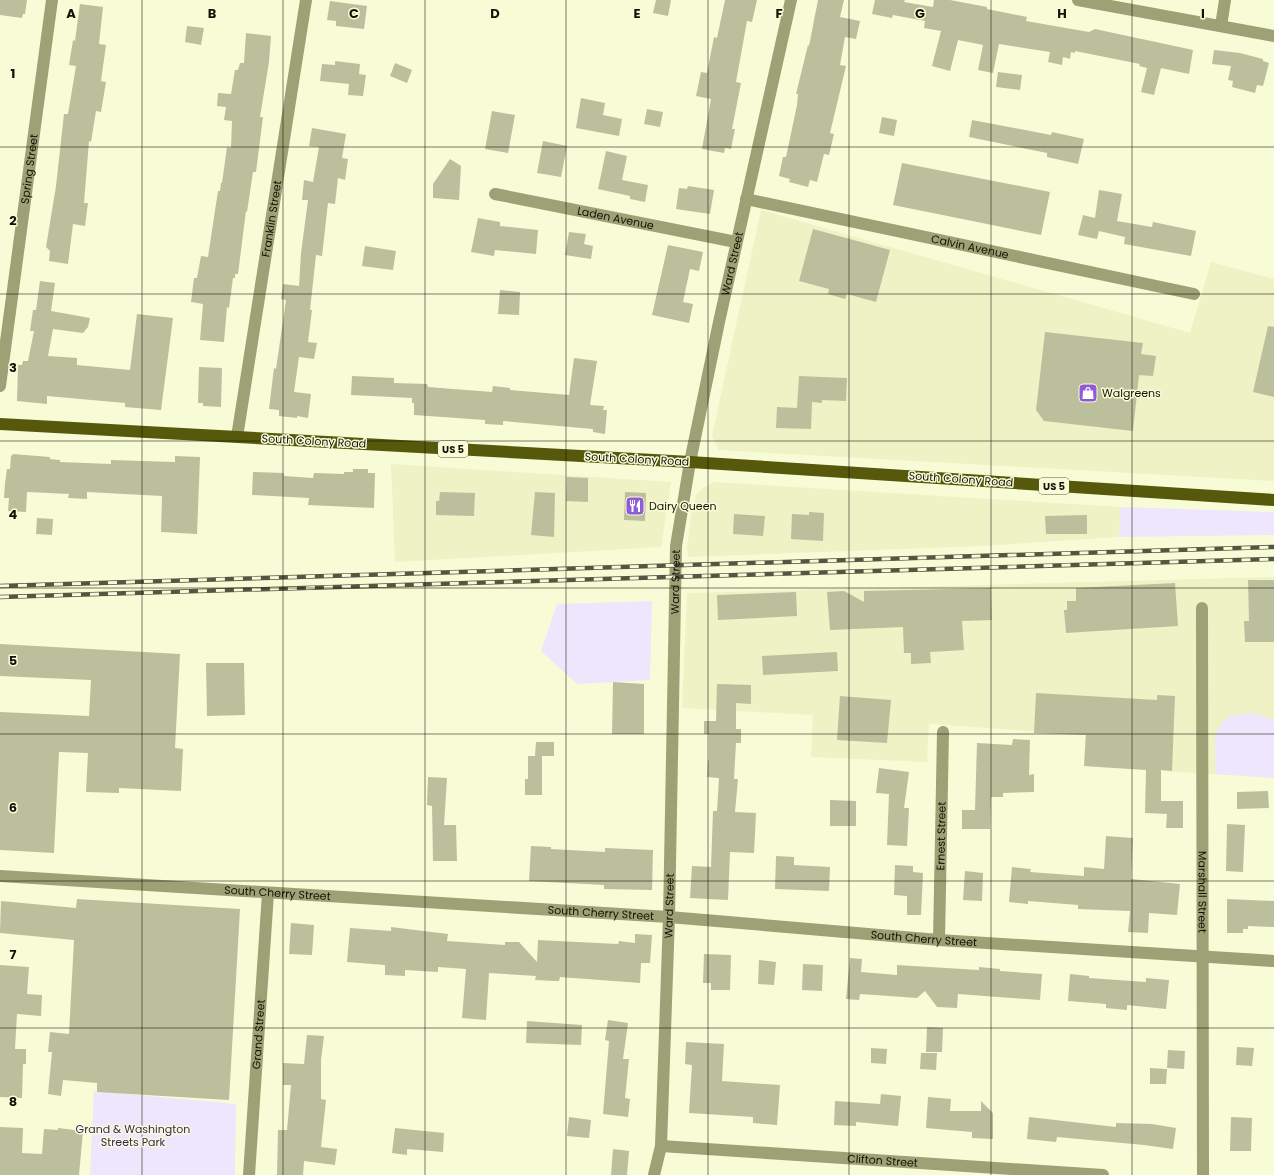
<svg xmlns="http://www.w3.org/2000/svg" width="1274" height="1175" font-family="Poppins,sans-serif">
<rect width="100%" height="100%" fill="#f8fcd6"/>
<g fill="#eef2c5">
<polygon points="761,210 1190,333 1211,262 1274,279 1274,481 719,450 712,436"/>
<polygon points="391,464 671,482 661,547 395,562"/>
<polygon points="714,482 1121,507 1119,537 983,546 688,557 687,547 691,516 696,495 703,488"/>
<polygon points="1274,577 1274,778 1084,766 1085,735 929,724 927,762 811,757 813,715 682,708 687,593"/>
</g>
<g fill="#ede6fc">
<polygon points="1121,507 1274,512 1274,535 1119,537"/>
<polygon points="652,601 650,680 577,684 541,651 557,604"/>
<path d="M1254,713l20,7v58l-58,-4c0,-20 -7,-50 16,-58 7,-2 15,-2 22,-3z"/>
<polygon points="94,1091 236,1104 235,1175 90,1175"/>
</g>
<g fill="#bcbf9b">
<polygon points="0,0 27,0 25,14 23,14 22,18 0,15"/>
<polygon points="656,0 671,0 668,16 653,13"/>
<polygon points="725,0 757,0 752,22 747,21 736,82 741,83 732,129 735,129 731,149 725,148 724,153 702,149 711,99 696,96 701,72 707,73 714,37 717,38"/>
<polygon points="818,0 844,0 840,17 860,21 856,39 845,37 840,65 846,66 830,133 834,134 829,155 824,154 817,182 810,180 808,187 789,182 790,179 779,176 783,157 786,157 797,105 798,94 796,94 808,45 809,46"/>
<polygon points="875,0 905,0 904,2 933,7 934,0 950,0 987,7 987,9 1027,17 1026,21 1089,32 1095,29 1193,50 1189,74 1161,68 1154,95 1141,92 1147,68 1139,66 1140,64 1075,51 1075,53 1071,52 1070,59 1063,57 1062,65 1048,62 1050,52 999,44 993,73 978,70 983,45 958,40 950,71 932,66 941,31 924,28 925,21 893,15 892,18 872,14"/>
<polygon points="330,1 367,6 364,29 336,26 336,21 327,20"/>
<polygon points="80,4 103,7 99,44 106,45 101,81 106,82 101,112 96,111 91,142 89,141 84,203 88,203 85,226 73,224 68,264 49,261 50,251 46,247 56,186 64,114 68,114 76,66 69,65 73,40 75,41"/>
<polygon points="187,26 204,28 201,45 185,42"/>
<polygon points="246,33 271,36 269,62 260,117 263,117 256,172 253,172 247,212 246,211 238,274 235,274 235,278 233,278 229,308 227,307 224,342 200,340 203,304 191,302 194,278 197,278 201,256 208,257 218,191 220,191 221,183 222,183 227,147 231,148 232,121 224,120 226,107 217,106 218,93 231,94 235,70 238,70 240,63 244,63"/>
<polygon points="1214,50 1240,53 1263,59 1263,61 1269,63 1263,86 1257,85 1255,93 1232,87 1233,81 1228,80 1231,66 1212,64"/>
<polygon points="335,61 360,64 359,74 366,75 363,96 348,95 349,84 320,81 322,64 335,65"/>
<polygon points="395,63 412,70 407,83 390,76"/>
<polygon points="998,72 1022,75 1020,90 996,87"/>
<polygon points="581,98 605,103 603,115 622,119 619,136 576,128"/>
<polygon points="647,109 663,112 660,127 644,124"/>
<polygon points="492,111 515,115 508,153 485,149"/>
<polygon points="882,117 897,120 894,136 879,133"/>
<polygon points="972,120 1051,135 1052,132 1084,139 1078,164 1047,157 1047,153 969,137"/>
<polygon points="312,128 346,134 342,158 348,159 345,180 338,178 335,204 328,203 322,256 316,255 310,310 312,310 308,342 317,343 314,359 299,357 294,392 311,394 308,418 297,416 297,418 279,416 279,410 269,409 274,368 276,369 286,300 281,299 283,284 299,286 301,253 308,200 302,200 304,180 313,182 319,147 309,146"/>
<polygon points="543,141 567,146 561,177 537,173"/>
<polygon points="606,151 627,156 622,180 648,185 645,202 630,199 630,196 598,189"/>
<polygon points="450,159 461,166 459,200 433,198 433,184"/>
<polygon points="902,163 1050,192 1041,235 893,205"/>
<polygon points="688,186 714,190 710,214 676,209 679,188 687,189"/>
<polygon points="1099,190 1122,194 1117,221 1152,227 1153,222 1196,231 1191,256 1124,244 1125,237 1099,231 1097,239 1078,235 1083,215 1095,218"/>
<polygon points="478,218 500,222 500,226 538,230 536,254 495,250 494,256 471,252"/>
<polygon points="813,229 890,250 876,302 847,294 845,299 828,294 829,289 799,281"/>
<polygon points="569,232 586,234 584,244 593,246 591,259 565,255"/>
<polygon points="668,245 703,252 699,271 690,269 683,302 693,304 689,323 652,315"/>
<polygon points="365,246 396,251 393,270 362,266"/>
<polygon points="40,281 55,283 51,311 90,318 88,327 83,333 53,329 48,356 77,358 77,365 130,370 137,314 173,318 161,410 125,407 125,403 47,396 47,404 17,401 18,365 22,365 23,361 28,361 34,331 30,331 33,310 36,310"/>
<polygon points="500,290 520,292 519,315 498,314"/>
<polygon points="1268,326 1274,327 1274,397 1253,392"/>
<polygon points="1045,332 1143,343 1141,354 1156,356 1153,376 1139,375 1133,431 1044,421 1036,410"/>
<polygon points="574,358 597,361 590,405 604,406 603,410 607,410 605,434 593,432 593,429 503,421 503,425 485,424 485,420 414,415 414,403 412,403 412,398 351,395 352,376 394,378 394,383 427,384 428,387 492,392 493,386 510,388 510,390 569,395"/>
<polygon points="199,367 222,368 221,407 203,406 203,403 198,403"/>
<polygon points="799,376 847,378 846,401 822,400 822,403 812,402 811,429 776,428 777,407 797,408"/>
<polygon points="13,454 50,457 50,459 60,460 60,462 111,464 111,460 175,462 175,456 200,457 197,534 161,532 162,496 87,492 87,499 68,498 69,494 27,492 26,512 8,511 9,498 4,498 5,483 7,469 10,469 11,456"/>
<polygon points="353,469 368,469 368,473 375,473 374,508 308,505 309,498 252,495 253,472 284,473 284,476 313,478 314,473 344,474 344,472 353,472"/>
<polygon points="567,477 588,478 588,502 566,501"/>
<polygon points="440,492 475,493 474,516 436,515 436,501 439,501"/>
<polygon points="535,492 555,493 554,537 531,535"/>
<polygon points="625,492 646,493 645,521 624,520"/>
<polygon points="809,512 824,513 823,541 791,539 792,514 809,515"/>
<polygon points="734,514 765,516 763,536 733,534"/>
<polygon points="1087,515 1087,534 1046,534 1045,516"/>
<polygon points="37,518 53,519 52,535 36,534"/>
<polygon points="1248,580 1274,580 1274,642 1245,642 1244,621 1249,621"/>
<polygon points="1175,583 1178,626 1066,633 1064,610 1067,610 1067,601 1076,601 1076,588"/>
<polygon points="991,588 992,620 962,621 964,650 930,652 931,663 911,664 911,653 904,653 903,627 830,630 827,592 844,591 864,602 864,591"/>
<polygon points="796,592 797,616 718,620 717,595"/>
<polygon points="0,644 180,654 175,748 183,749 181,791 119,788 119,793 86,792 88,753 59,752 54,853 0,850 0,712 89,716 91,680 0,676"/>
<polygon points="837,652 838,671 763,675 762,656"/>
<polygon points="206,663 244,663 245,715 207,716"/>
<polygon points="613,682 644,684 644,734 612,734"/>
<polygon points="717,684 751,685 751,704 736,703 736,729 741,729 741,743 736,743 734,779 738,779 735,812 756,813 754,853 730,852 728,900 690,898 692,866 711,867 713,811 717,811 719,778 707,777 708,760 709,760 709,734 704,734 704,721 716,721"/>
<polygon points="1036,693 1157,700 1157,695 1175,696 1172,771 1161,770 1161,801 1183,801 1183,828 1166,828 1167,814 1145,813 1146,770 1084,766 1086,735 1034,733"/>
<polygon points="840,696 891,700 887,743 837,740"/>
<polygon points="1013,739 1030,740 1029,775 1034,774 1034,792 1003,793 1003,797 991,797 990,829 962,829 962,810 975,810 977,743 1012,745"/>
<polygon points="536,742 554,742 554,756 542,756 542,795 525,795 525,779 528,779 528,756 535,756"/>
<polygon points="879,768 909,772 904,808 909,808 907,846 887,845 889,794 876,793"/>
<polygon points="428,777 447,778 444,825 456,825 457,861 433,861 432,806 427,805"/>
<polygon points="1268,791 1269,808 1237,809 1237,792"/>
<polygon points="830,800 856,801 856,826 830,826"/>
<polygon points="1227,824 1245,825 1243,872 1226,871"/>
<polygon points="1106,836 1133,838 1131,879 1180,884 1177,915 1149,913 1148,933 1128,932 1130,911 1078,909 1078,905 1028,901 1028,904 1009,902 1012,867 1031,869 1030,872 1084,876 1084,867 1104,869"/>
<polygon points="531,846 551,847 551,849 605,852 605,848 653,850 652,890 604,889 604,885 529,881"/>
<polygon points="776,856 794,857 794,865 830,867 829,891 775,889"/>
<polygon points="895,865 913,866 913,872 923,873 921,915 907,915 907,896 894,895"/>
<polygon points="965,871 983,873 982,901 963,900"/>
<polygon points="77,899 240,909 229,1100 97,1092 97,1083 63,1080 61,1096 48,1094 52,1052 48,1052 50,1032 69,1034 74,940 0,933 1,901 76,908"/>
<polygon points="1227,899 1274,901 1274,927 1248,926 1248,929 1243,929 1243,933 1227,933"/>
<polygon points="291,923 314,925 312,955 289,954"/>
<polygon points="391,927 448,934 447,941 505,945 505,942 519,942 537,962 538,940 618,944 619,941 635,943 635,934 652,935 650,963 641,963 640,983 560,977 559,981 554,981 535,980 536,976 489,973 486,1020 462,1018 466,969 438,967 438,972 405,970 405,976 385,975 385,965 347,962 350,928 391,931"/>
<polygon points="704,954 731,955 730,990 711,990 711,983 703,983"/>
<polygon points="850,958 862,959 861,972 897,975 897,965 979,970 979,967 1000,969 1000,971 1042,974 1040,1000 958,994 957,1008 937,1007 925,991 917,998 860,994 859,1000 846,999"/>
<polygon points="759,960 776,962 774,985 758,984"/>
<polygon points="803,964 823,965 822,991 802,990"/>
<polygon points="0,965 29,967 27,994 42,995 41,1016 17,1014 15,1049 26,1049 26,1064 23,1064 22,1098 0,1097"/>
<polygon points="1070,974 1089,976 1089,978 1146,982 1146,978 1169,980 1166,1009 1127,1005 1127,1010 1106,1008 1106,1004 1068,1001"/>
<polygon points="608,1020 628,1023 623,1059 629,1059 625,1098 630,1099 628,1117 603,1114 609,1041 605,1040"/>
<polygon points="527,1021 582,1025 581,1045 526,1043"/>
<polygon points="927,1027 943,1028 942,1052 926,1052"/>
<polygon points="307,1035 324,1036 321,1060 321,1099 326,1100 321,1147 337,1149 335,1165 304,1161 303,1175 277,1175 278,1130 287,1130 291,1085 283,1085 283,1063 304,1064"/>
<polygon points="686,1042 724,1044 722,1081 780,1085 777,1125 753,1123 753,1117 689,1113 692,1065 685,1064"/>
<polygon points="1237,1047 1254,1048 1252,1066 1236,1065"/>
<polygon points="871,1048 887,1049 886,1064 871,1063"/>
<polygon points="1168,1050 1185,1051 1184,1069 1167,1068"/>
<polygon points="921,1053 937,1053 936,1070 920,1069"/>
<polygon points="1150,1068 1167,1069 1166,1084 1150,1084"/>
<polygon points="881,1094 901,1096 898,1126 856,1122 856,1126 834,1125 835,1101 880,1104"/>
<polygon points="928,1097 951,1099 950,1111 981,1111 981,1101 993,1113 993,1139 972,1138 972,1132 926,1128"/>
<polygon points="569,1117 591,1120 589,1138 567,1136"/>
<polygon points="1029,1117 1116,1127 1116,1123 1152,1124 1176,1128 1173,1149 1144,1145 1057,1137 1056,1142 1027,1139"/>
<polygon points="1231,1117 1252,1118 1251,1151 1230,1151"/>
<polygon points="0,1127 23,1128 22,1153 42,1154 44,1129 58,1130 58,1128 83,1131 79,1175 0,1175"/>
<polygon points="395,1128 444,1133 443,1152 407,1149 407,1155 392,1153"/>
<polygon points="613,1149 629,1151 627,1175 611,1175"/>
</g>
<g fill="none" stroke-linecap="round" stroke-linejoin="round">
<g stroke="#9ea175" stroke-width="12">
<polyline points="1078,0 1274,36"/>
<polyline points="1221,26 1225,0"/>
<path id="s1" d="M495,194l241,48"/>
<path id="s2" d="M746,199l448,95"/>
<path id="s3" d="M0,386l52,-386"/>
<path id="s4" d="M237,437l69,-437"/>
<path id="s5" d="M1202,608l1,567"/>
<path id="s6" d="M0,876l669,41 270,23 335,21"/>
<path id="s7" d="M939,940l4,-208"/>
<path id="s8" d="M661,1146l442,29"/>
<path id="s9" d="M249,1175l19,-282"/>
<path id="s10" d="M654,1175l7,-29 8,-229 7,-371 14,-84 29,-140 72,-322"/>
</g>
<polyline stroke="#56580b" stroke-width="12" points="0,424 690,462 1274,500"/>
<g stroke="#545642" stroke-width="4.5">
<g id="rail">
<polyline points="0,586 1274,547"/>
<polyline points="0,597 1274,559"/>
</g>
</g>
<use href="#rail" stroke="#f8fcd6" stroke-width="3" stroke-dasharray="9" stroke-linecap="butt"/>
</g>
<path fill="none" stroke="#111205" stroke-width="1" stroke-opacity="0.55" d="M142,0v1175M283,0v1175M425,0v1175M566,0v1175M708,0v1175M849,0v1175M991,0v1175M1132,0v1175M0,147h1274M0,294h1274M0,441h1274M0,588h1274M0,734h1274M0,881h1274M0,1028h1274"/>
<defs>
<g id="shop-square" transform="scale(1)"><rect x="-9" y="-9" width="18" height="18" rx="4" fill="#8f5cd5" stroke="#f8fcd6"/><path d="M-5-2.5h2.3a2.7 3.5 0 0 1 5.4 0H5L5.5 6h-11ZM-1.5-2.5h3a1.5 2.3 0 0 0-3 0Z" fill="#fff"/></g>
<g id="restaurant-square" transform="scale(1)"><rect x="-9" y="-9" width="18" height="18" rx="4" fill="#8f5cd5" stroke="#f8fcd6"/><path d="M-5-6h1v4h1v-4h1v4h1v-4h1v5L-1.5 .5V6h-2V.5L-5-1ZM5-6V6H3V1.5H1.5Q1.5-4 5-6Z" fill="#fff"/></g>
</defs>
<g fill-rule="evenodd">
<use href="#shop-square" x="1088" y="393"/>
<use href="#restaurant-square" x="635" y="506"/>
</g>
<g text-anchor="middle" stroke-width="3" stroke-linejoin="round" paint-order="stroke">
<g fill="#f8fcd6" stroke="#565844" stroke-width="1">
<rect x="438" y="441" width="30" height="16" rx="3"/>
<rect x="1039" y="478" width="30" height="16" rx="3"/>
</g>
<g font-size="10" font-weight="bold" fill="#111205">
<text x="453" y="453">US 5</text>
<text x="1054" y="490">US 5</text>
</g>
<g font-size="11" fill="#111205" stroke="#f8fcd6">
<text dy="4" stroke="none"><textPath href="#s3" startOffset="219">Spring Street</textPath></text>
<text dy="4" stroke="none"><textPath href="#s1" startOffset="123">Laden Avenue</textPath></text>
<text dy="4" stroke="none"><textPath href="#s4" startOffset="221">Franklin Street</textPath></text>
<text dy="4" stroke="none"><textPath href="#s2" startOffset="229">Calvin Avenue</textPath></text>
<text dy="4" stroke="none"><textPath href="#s10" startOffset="918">Ward Street</textPath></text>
<text transform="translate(314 441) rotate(3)" y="4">South Colony Road</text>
<text transform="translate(637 459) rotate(3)" y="4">South Colony Road</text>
<text transform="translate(961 479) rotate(4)" y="4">South Colony Road</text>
<text dy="4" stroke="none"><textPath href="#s10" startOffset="594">Ward Street</textPath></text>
<text dy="4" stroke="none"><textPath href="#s7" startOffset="104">Ernest Street</textPath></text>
<text dy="4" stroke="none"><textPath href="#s5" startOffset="284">Marshall Street</textPath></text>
<text dy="4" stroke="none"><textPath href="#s6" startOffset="278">South Cherry Street</textPath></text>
<text dy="4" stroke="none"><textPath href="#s10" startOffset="270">Ward Street</textPath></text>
<text dy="4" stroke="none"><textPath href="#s6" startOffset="602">South Cherry Street</textPath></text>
<text dy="4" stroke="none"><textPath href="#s6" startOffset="926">South Cherry Street</textPath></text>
<text dy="4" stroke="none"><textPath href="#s9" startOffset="141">Grand Street</textPath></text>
<text dy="4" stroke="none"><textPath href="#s8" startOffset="222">Clifton Street</textPath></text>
</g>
<g font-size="11" fill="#111205" stroke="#f8fcd6" text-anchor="start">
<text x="1102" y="397">Walgreens</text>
<text x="649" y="510">Dairy Queen</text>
</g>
<g font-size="11" fill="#3d2260" stroke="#f8fcd6">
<text x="133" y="1133">Grand &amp; Washington<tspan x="133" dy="13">Streets Park</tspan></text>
</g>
</g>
<g font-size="13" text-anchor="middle" font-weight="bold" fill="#111205" stroke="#f8fcd6" stroke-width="3" stroke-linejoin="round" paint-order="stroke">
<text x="71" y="18">A</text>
<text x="212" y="18">B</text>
<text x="354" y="18">C</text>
<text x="495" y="18">D</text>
<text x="637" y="18">E</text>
<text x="779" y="18">F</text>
<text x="920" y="18">G</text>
<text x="1062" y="18">H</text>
<text x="1203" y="18">I</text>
<text x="13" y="78">1</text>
<text x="13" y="225">2</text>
<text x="13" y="372">3</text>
<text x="13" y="519">4</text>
<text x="13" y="665">5</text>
<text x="13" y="812">6</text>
<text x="13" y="959">7</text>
<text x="13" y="1106">8</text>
</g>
</svg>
